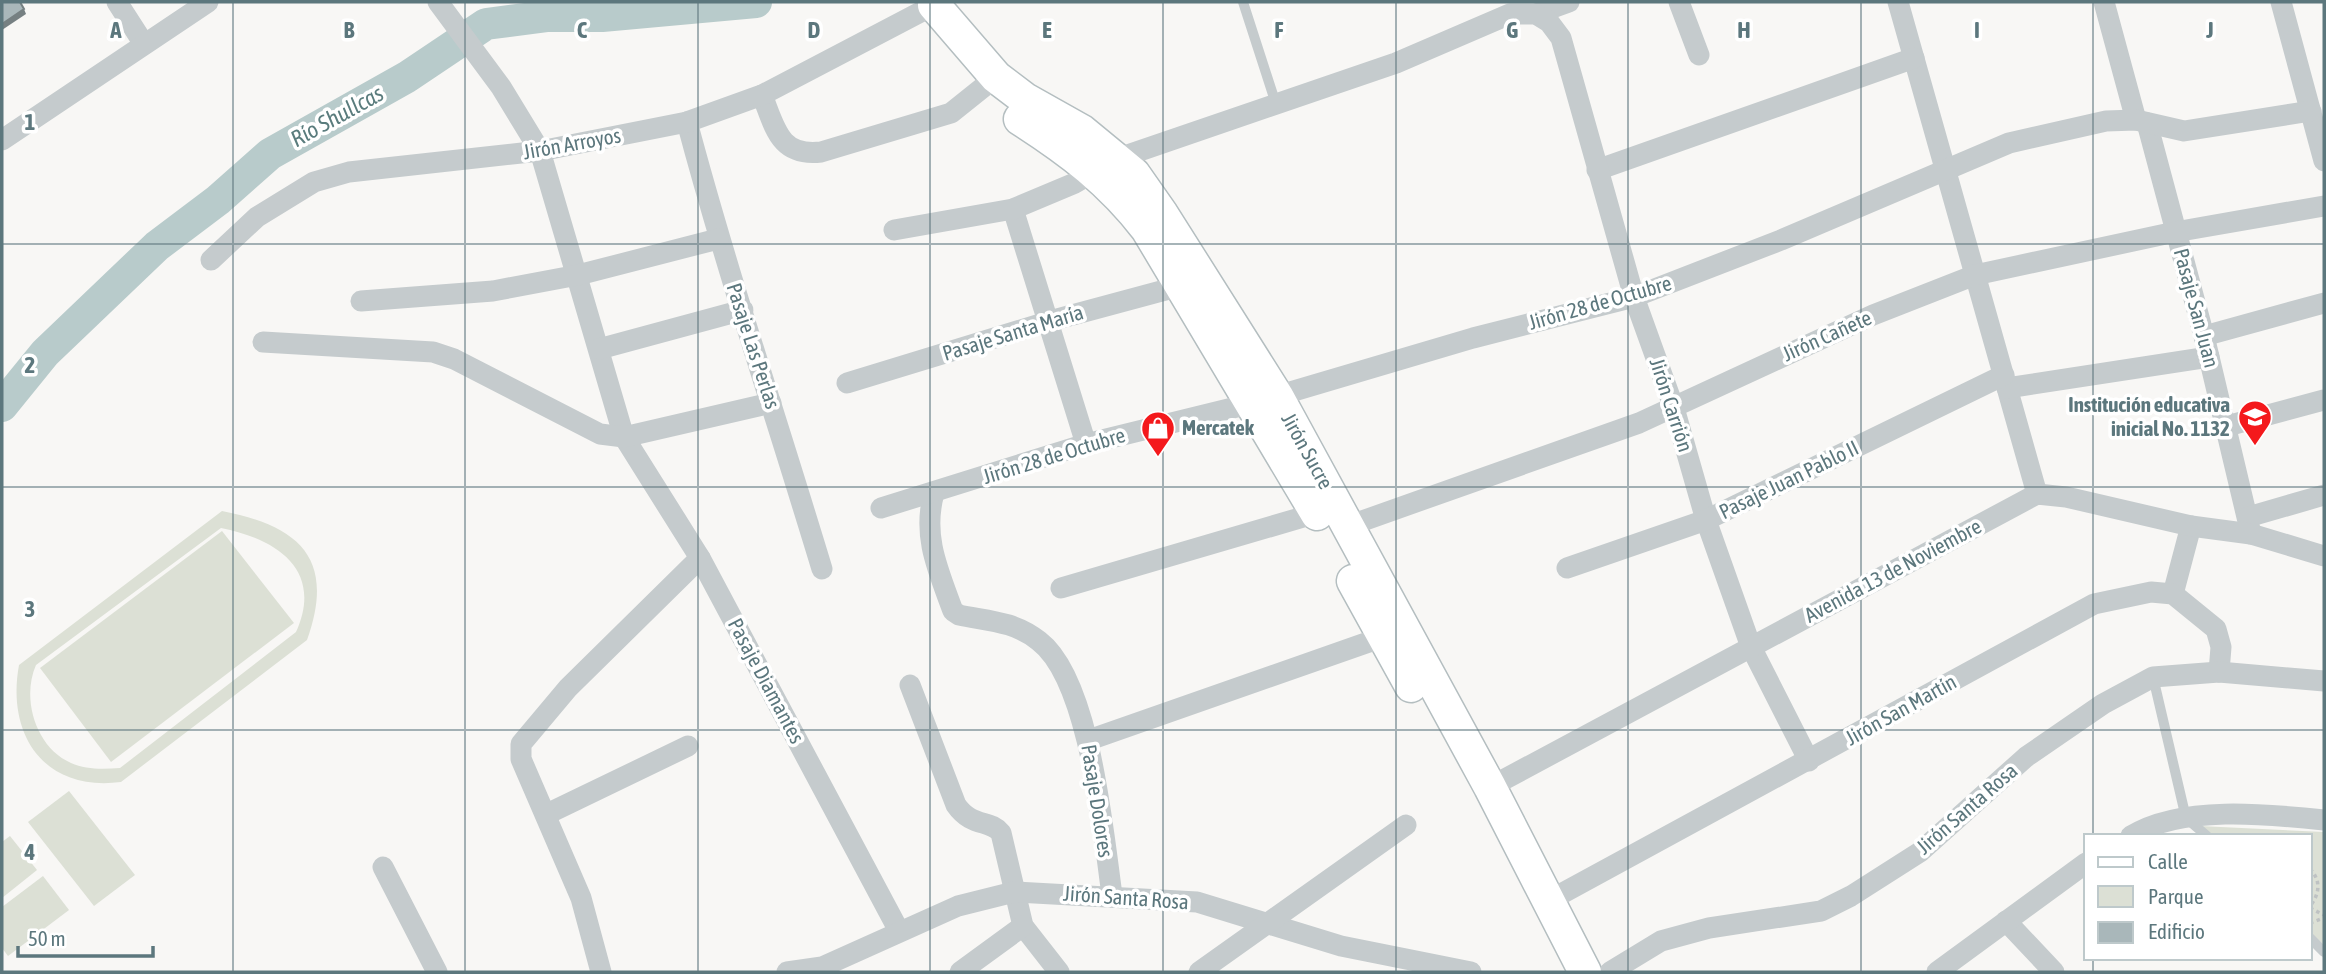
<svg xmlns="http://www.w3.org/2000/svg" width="2326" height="974" font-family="'Asap Condensed',sans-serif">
<rect width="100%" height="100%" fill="#f8f7f5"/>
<g fill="#dce0d5" fill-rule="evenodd">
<path d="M222,511c78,15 114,48 85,129l-186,142c-76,10 -115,-46 -102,-117zM221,528c56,11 103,42 75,104l-176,136c-16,1 -34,2 -49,-5 -35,-15 -50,-64 -35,-98z"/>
<polygon points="222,531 294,623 111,762 40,668"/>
<polygon points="69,791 135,875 94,906 28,822"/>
<polygon points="2200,826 2324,832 2324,945 2310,932 2310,836 2209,836"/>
<polygon points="10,836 37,870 2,898 2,842"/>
<polygon points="43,876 69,910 8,956 2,948 2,907"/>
</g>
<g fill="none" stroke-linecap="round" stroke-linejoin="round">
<polyline stroke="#b8cbcb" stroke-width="32" points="2,406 45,353 157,246 218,200 270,154 407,77 486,24 548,16 602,16 756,2"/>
<g stroke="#b4bec0" stroke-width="35">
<g id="secondary">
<polyline points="934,5 996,77 1025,99 1082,131 1116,159 1134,174 1162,214 1277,396 1490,787 1585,972"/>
<path d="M1020,119c50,32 91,63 127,110l170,285"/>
<polyline points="1353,581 1411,686"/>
</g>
</g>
<g stroke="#bec2c3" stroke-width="3.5" stroke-dasharray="3.5 3.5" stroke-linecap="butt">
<path d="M2310,869c11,11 10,25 0,37"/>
<polyline points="2310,908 2324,915"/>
<polyline points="2310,923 2324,918"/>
</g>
<g stroke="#c5cbcd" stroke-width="10">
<polyline points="1243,2 1276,104"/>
<polyline points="2153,677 2186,818 2207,836"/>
<polyline points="2310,938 2324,952"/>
</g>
<g stroke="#c5cbcd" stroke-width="21">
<polyline points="117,2 144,44"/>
<polyline points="438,2 501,87 540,151 624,437 700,558 899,931"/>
<polyline points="1679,2 1699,55"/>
<polyline points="1898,2 2037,494"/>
<polyline points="2104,2 2136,120"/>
<polyline points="2281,2 2324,161"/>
<polyline points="1536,14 1569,2"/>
<path d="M762,95c13,32 17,62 59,57l130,-39 45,-36"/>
<path d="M687,122c40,150 90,298 135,447"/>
<polyline points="2147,123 2204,336 2251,534"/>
<polyline points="2,140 208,2"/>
<polyline points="1597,170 1914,58"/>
<polyline points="1013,209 1086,444"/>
<polyline points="894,230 1013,209 1075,183 1116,159 1396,63 1510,14 1536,14 1549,22 1561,38 1634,297 1674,408 1706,520 1751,647 1809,761"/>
<polyline points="211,260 257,217 314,182 349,172 540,151 687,122 762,95 934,5"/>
<polyline points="361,301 493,291 578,275 718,239"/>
<polyline points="2204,336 2324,303"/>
<polyline points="263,342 433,352 454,359 600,434 624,437 771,403"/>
<polyline points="599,349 743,310"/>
<polyline points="847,383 1050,321 1180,286"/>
<polyline points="2007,388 2209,357"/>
<polyline points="2227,426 2324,400"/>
<path d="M934,493c-12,43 4,77 19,118l6,4c29,6 55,6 80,26 51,39 64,191 73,254"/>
<polyline points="881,508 1086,444 1253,403 1473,338 1634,297 1781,240 2009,143 2106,121 2136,120 2184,131 2311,111"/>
<polyline points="2248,517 2324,495"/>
<polyline points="1348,526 1639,423 1873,315 1975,275 2175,232 2324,206"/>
<polyline points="1567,568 1706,520 2004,375"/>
<polyline points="1061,588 1317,513"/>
<polyline points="2173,594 2191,526"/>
<path d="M910,685l46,120c16,23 34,14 45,28l22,93 36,46"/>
<polyline points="1089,740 1383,637"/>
<polyline points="1490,787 2037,494 2066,497 2191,526 2251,534 2324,556"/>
<polyline points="547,814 688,746"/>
<path d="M2131,836c50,-31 136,-22 193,-16"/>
<polyline points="383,867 437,972"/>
<polyline points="1550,900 2094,604 2151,592 2173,594 2216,629 2221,647 2219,672"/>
<polyline points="2006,921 2054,972"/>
<polyline points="601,972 581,898 521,759 521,744 568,688 700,558"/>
<polyline points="787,972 822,967 958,906 1014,892 1197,902 1341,946 1471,972"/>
<polyline points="960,972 1023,926"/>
<polyline points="1199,972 1406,825"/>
<polyline points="1610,972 1661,941 1709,928 1821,911 1851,896 1920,852 2026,757 2103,704 2153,677 2219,672 2324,681"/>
<polyline points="1937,972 2086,863"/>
</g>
<use href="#secondary" stroke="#fff" stroke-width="32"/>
</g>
<polygon fill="#768082" points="24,9 26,14 2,30 2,24"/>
<polygon fill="#a9b7ba" stroke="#768082" stroke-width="2" points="2,2 20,2 24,9 2,24"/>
<path fill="none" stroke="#5c777d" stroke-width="2" stroke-opacity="0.55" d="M233,2v970M465,2v970M698,2v970M930,2v970M1163,2v970M1396,2v970M1628,2v970M1861,2v970M2093,2v834M2,244h2322M2,487h2322M2,730h2322M2093,958v14"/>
<defs>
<g id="school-pin" transform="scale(1.75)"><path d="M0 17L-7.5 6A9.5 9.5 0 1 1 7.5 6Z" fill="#f4191c" stroke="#fff"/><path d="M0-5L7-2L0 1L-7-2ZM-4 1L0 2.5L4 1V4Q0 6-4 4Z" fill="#fff"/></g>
<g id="shop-pin" transform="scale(1.75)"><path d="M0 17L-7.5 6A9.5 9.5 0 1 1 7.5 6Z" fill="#f4191c" stroke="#fff"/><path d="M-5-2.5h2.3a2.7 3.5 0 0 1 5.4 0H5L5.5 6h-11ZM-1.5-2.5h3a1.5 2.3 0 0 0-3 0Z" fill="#fff"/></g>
</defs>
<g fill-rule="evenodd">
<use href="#school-pin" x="2255" y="417"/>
<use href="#shop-pin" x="1158" y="428"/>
</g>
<g text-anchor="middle" stroke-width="7" stroke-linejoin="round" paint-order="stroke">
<g font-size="21" fill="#5c777d" stroke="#fff">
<text transform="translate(572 144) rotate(-10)" y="7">Jirón Arroyos</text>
<text transform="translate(1600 303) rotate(-16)" y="7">Jirón 28 de Octubre</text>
<text transform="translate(2196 308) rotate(75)" y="7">Pasaje San Juan</text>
<text transform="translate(1013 333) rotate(-17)" y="7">Pasaje Santa María</text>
<text transform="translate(1827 336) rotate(-24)" y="7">Jirón Cañete</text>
<text transform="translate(753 346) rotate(72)" y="7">Pasaje Las Perlas</text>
<text transform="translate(1671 405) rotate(72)" y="7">Jirón Carrión</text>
<text transform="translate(1307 451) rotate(61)" y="7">Jirón Sucre</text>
<text transform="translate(1054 456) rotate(-17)" y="7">Jirón 28 de Octubre</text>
<text transform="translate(1789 480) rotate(-26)" y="7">Pasaje Juan Pablo II</text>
<text transform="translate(1893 571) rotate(-28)" y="7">Avenida 13 de Noviembre</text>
<text transform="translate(766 681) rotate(62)" y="7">Pasaje Diamantes</text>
<text transform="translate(1901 710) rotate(-29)" y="7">Jirón San Martín</text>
<text transform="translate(1097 801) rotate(81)" y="7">Pasaje Dolores</text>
<text transform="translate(1967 809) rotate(-41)" y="7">Jirón Santa Rosa</text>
<text transform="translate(1126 898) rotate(4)" y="7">Jirón Santa Rosa</text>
</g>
<g font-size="21" font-weight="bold" fill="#5c777d" stroke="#fff" text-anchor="end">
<text x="2230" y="412">Institución educativa<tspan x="2230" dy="24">inicial No. 1132</tspan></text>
<text x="1182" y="435" text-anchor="start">Mercatek</text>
</g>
<g font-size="23" font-style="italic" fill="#5a7c7d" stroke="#fff">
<text transform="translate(337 116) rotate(-29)" y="8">Río Shullcas</text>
</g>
</g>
<g font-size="23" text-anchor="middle" font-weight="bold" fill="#5c777d" stroke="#fff" stroke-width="7" stroke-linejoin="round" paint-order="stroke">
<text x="116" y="38">A</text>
<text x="349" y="38">B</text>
<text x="582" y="38">C</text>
<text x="814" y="38">D</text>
<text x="1047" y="38">E</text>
<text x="1279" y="38">F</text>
<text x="1512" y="38">G</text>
<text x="1744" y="38">H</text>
<text x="1977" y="38">I</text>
<text x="2210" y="38">J</text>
<text x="30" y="130">1</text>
<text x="30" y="373">2</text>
<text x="30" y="617">3</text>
<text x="30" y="860">4</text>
</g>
<rect width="2326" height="974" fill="none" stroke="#5c777d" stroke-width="7"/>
<rect x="2084" y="834" width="228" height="126" fill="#ffffff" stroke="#bec9cb" stroke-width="2"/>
<rect x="2098" y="857" width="35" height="10" fill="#ffffff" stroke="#bec9cb" stroke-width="2"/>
<text x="2148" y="869" font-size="21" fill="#5c777d">Calle</text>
<rect x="2098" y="886" width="35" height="21" fill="#dce0d5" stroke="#bec9cb" stroke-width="2"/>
<text x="2148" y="904" font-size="21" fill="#5c777d">Parque</text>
<rect x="2098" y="922" width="35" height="21" fill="#a9b7ba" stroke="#bec9cb" stroke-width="2"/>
<text x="2148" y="939" font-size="21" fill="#5c777d">Edificio</text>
<path d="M18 946v10h135v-10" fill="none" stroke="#5c777d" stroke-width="3.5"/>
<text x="28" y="946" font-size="21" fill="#5c777d" stroke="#ffffff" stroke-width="5" paint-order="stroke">50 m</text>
</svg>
